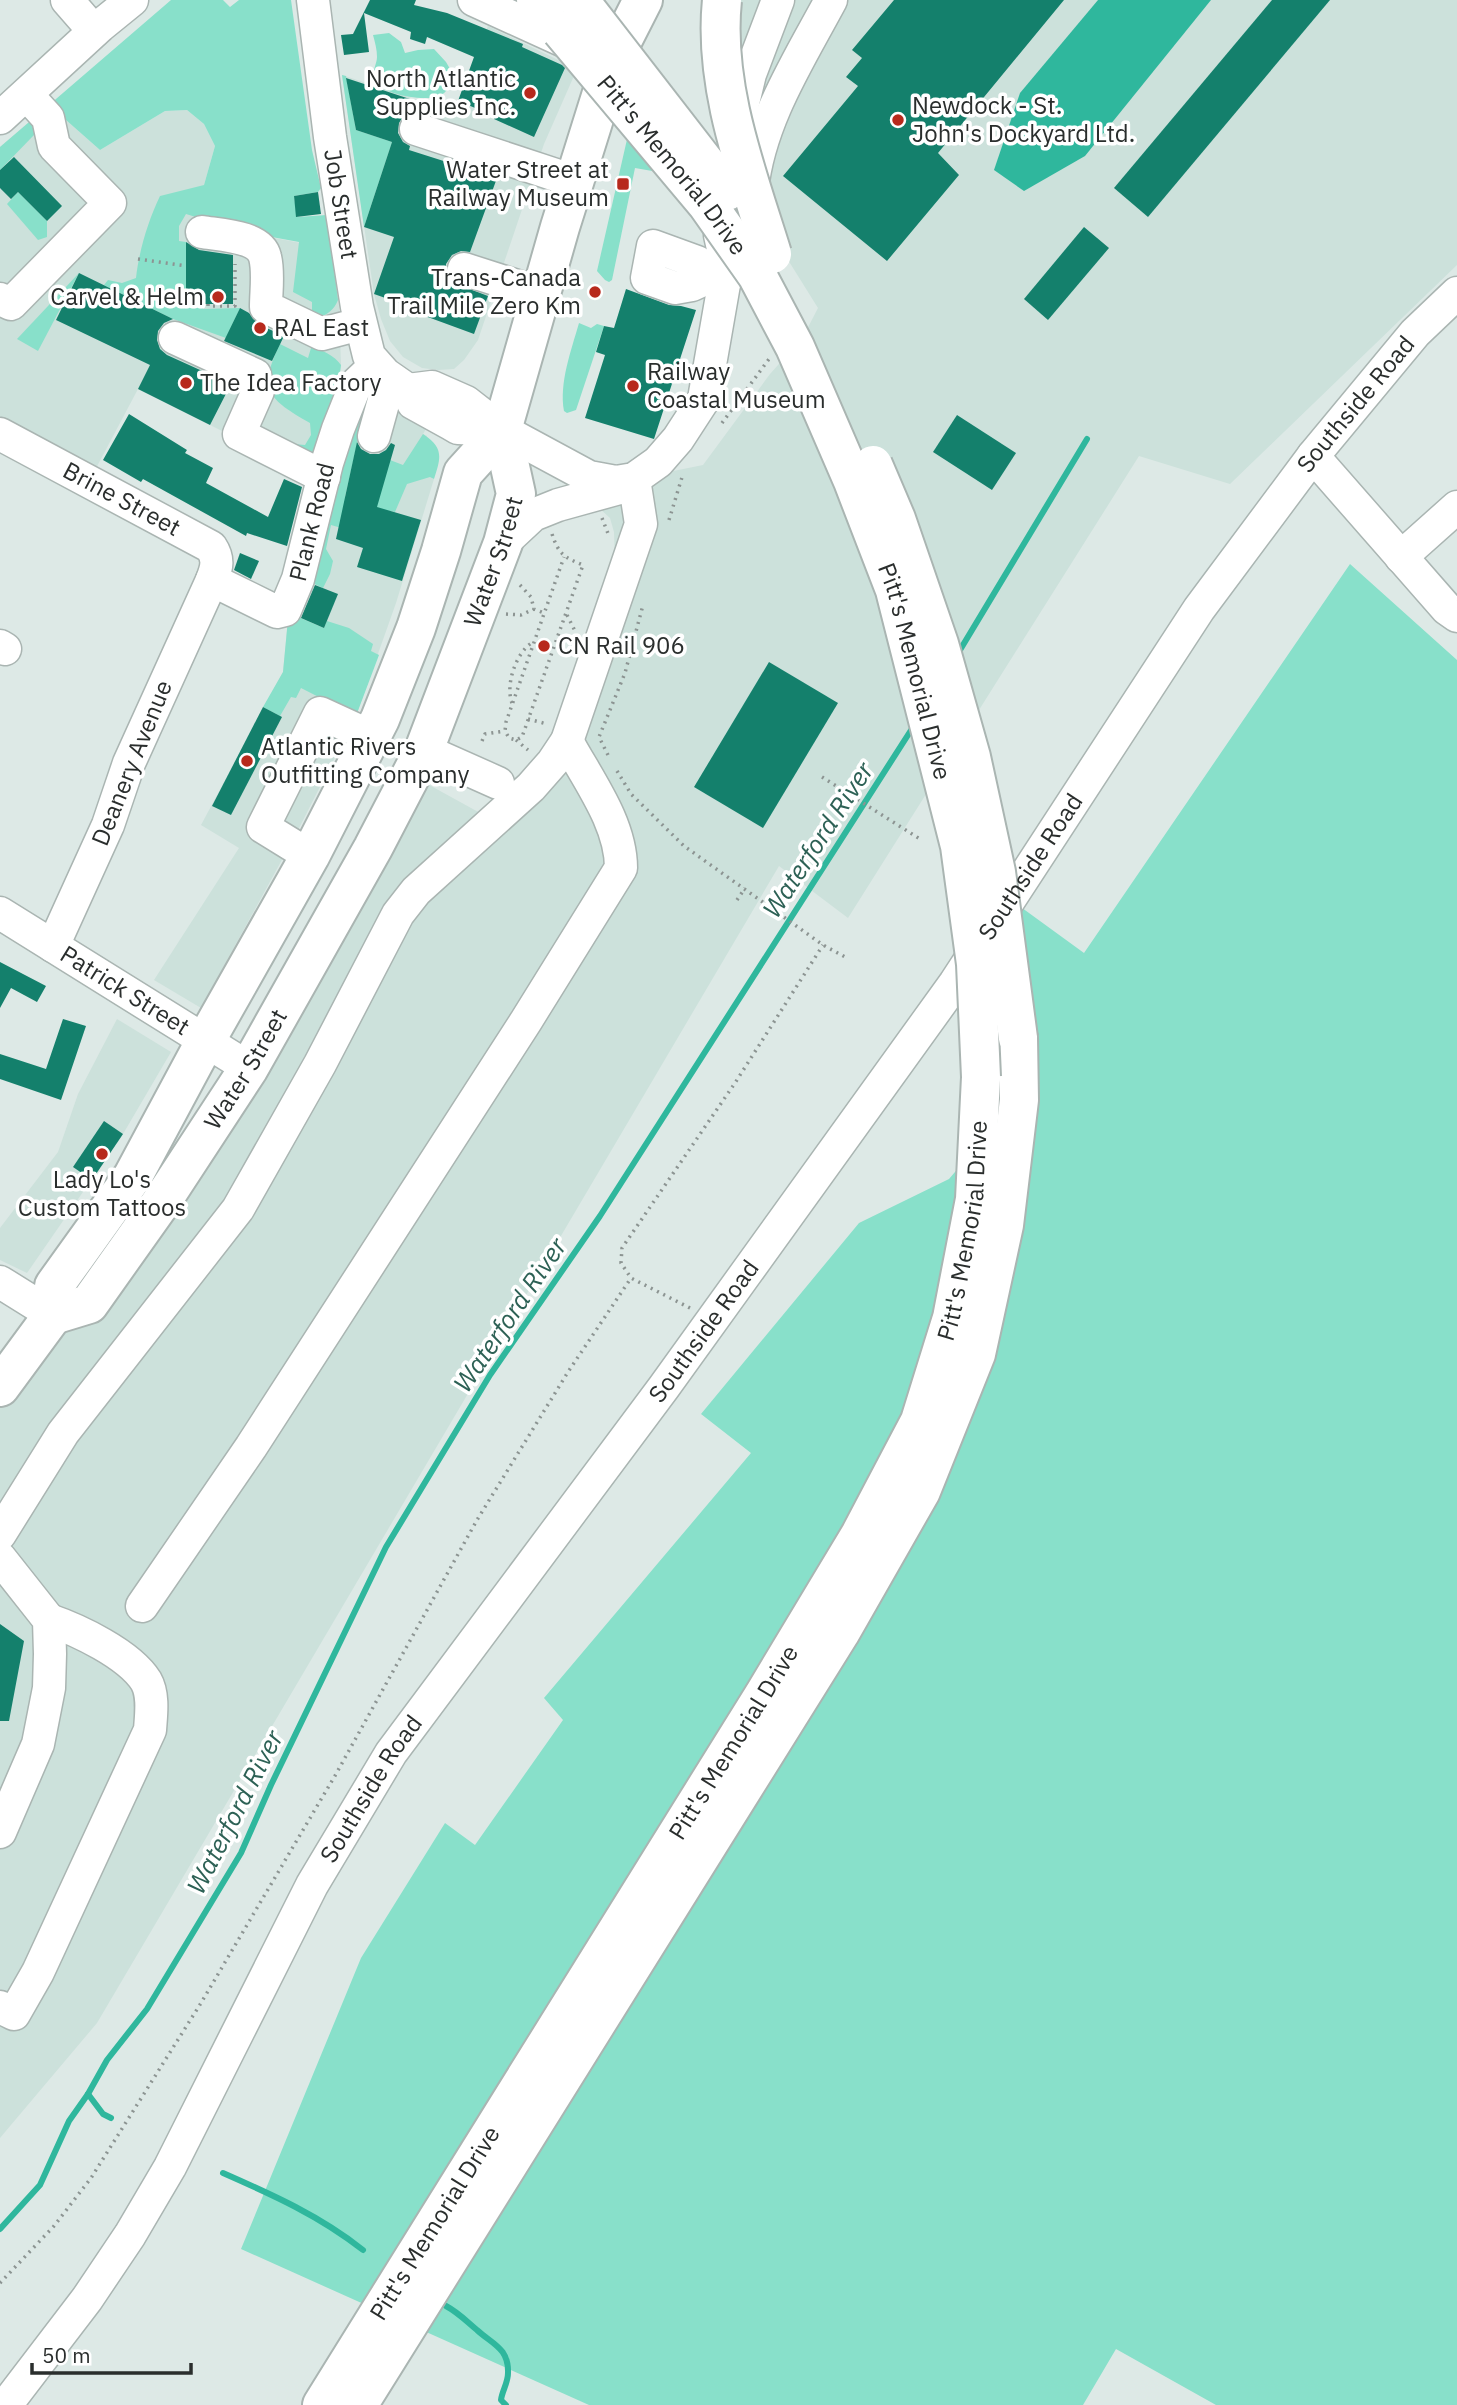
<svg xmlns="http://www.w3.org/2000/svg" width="1457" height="2405" font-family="'IBM Plex Sans',sans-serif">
<rect width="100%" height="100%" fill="#dde9e6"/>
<g fill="#cce1db">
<polygon points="735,0 1457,0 1457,265 1230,484 1139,456 848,918 779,866 97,2023 0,2138 0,1387 89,1304 411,775 482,814 537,764 569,711 615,561 614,532 610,518 587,497 634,479 703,465 770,374 803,337 818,308 740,183"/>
<polygon points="488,26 577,69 544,144 478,340 464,360 454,369 438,370 422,368 403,357 390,341 381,319 374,294 342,75 454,112"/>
<polygon points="49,105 100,150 165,111 187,110 204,124 215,146 204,185 244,232 332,249 339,307 341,365 339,380 308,474 138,389 94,472 0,417 0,147"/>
<polygon points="366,382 384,400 426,429 423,434 427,436 432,478 434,479 396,603 356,716 296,834 201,1008 154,980 239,848 201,825 283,672 288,619"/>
<polygon points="117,1019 171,1052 123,1134 27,1273 0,1260 0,1228 58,1152 78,1094"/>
</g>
<g fill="#88e0ca">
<path d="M171,0h52l7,7 9,-7h52l21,150 9,38 -3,4 -24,4 3,21 30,-2 11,85c-4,10 -10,14 -20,18l-6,-3v-13l-19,-10 6,-50 -55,-10 -58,-18 -7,12v15l7,1v62h17v5l37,-1 -14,30 -53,-19 -69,-34 4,-5 14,3 14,-5c3,-27 12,-57 24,-82l44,-11 11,-39 -11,-22 -17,-14 -22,1 -65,39 -51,-45z"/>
<path d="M389,33l12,9 4,11 13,-3 16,-1 12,13 7,12c-2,9 -5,19 -14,22 -14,6 -60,-1 -65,-18 -2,-8 3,-14 3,-21 0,-7 -2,-15 -4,-22z"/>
<polygon points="342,75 346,76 356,130 392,142 364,227"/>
<polygon points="35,117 34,135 0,170 0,147"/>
<polygon points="628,135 658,172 635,168 612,280 609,282 605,280 597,271"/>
<polygon points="18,192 47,221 47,237 38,240 7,204"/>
<polygon points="79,273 38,351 17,339"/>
<path d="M579,323l12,5 6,-4 7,2 -28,84 -9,3 -3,-2c-5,-28 7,-60 15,-88z"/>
<path d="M280,344l28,14 3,-10c9,0 24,8 30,17l-2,15 -21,72 -7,3 -28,-12 22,2 6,-10 -1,-12c-41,-24 -53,-32 -30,-79z"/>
<path d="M366,404l-21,93 45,-37 13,5 20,-31c21,14 18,23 11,45l-4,-2 -23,7 -12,28 -5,-1 -38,20 -21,-6 -5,24 7,12 -3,13 -7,14 -17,-8 23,-86z"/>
<polygon points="1350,564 1457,660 1457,2405 1216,2405 1116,2349 1083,2405 589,2405 241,2249 361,1958 445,1823 475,1845 563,1720 544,1698 751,1453 701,1414 859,1223 949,1179 1037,1076 1018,905 1084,953"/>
<polygon points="291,614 324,628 327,621 349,628 373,644 371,651 379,655 356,716 301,688 296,698 291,697 280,716 263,707 283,672 288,619"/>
</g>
<polygon fill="#2fb79d" points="1098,0 1211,0 1085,156 1024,191 994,170 1020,93"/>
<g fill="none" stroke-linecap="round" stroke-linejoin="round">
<g stroke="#2fb79d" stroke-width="6">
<polyline points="957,655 1087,439"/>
<polyline points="88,2094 103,2114 111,2118"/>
<path d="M223,2173c50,22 97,43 140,77"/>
<polyline points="0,2229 40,2185 69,2121 88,2094 107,2060 147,2009 241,1853 271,1785 386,1547 490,1375 600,1216 915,724"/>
<path d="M446,2306c13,7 20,15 31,24 15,14 32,18 31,43 0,10 -6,18 -7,27l5,5"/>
</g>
</g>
<g fill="#14806c">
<polygon points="370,0 416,0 414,5 447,13 523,44 522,47 562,65 565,68 534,137 494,119 495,116 458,101 474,57 427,37 425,44 410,39 411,32 364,13 369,52 344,55 341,35 353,34"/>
<polygon points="894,0 1064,0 938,153 959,175 887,261 783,176 858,86 846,77 862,58 852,50"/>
<polygon points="1272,0 1330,0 1148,217 1114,188"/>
<polygon points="346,78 425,104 422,112 412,111 404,115 399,123 398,133 403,142 410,146 409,150 497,178 470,252 461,251 452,255 446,264 446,274 451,282 488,296 474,334 425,316 428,313 374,294 394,237 364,227 392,142 356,130"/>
<polygon points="14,157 62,206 47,221 18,192 11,199 0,188 0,170"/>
<polygon points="318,192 321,214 296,217 294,196"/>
<polygon points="1084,227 1109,248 1048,320 1024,299"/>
<polygon points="186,242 199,250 233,255 233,304 186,304"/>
<polygon points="79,273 173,319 164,323 158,331 157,340 160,349 167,355 231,384 210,425 138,389 150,365 56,320"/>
<polygon points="626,289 669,305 681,306 696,310 654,439 585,418 605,355 596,352 604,326 614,328"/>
<polygon points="240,308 249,313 258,324 284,336 272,361 224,341"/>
<polygon points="129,414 187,450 185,453 213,468 206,483 268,517 284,479 302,487 287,546 247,533 246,536 143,479 141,482 103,460"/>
<polygon points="957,415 1016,453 992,490 933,452"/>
<polygon points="357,442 361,449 370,454 379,454 386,450 391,443 395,445 377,507 421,520 402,581 357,567 363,548 336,539"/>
<polygon points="240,553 259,561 251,579 234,570"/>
<polygon points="315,585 338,594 324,628 301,618"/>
<polygon points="769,662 838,703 763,828 694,787"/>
<polygon points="263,707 282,717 231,815 212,806"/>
<polygon points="0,962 46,986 37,1002 11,988 0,1008"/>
<polygon points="63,1019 86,1026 61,1100 0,1079 0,1054 46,1069"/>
<polygon points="104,1121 123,1134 92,1180 73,1167"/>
<polygon points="0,1624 24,1641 9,1721 0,1721"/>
</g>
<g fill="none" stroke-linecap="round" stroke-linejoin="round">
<g stroke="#aab5b2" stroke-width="35">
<g id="minor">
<polyline points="67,0 94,31"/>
<path id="s1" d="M313,0l17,137 27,170 12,49 16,18 23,16 5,13 38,21 7,4 44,2"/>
<polyline points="474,0 575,46"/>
<polyline points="0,118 100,26 132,0"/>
<polyline points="737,128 750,74 778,0"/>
<polyline points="416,129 574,181"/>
<path d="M752,190c7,-69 47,-130 79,-190"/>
<path d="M202,232c18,3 58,4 63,25 4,15 1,34 1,50l56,27 38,-10"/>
<polyline points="464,269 542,294"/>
<polyline points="707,278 697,262 653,246 647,278 675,288 692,285 707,278 725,281"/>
<polyline points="0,299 11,304 110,203 54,146 48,118 27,95"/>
<polyline points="175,338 255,375 258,391 239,434 324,477"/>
<polyline points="408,390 432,387 466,402 502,430 589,477 616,482 634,479 658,462 678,439 704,399 727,267 720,235 722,224"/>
<path id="s2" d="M0,434l211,113c8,12 6,20 1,33l-83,183 -21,62 -55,121"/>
<polyline points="374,436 384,400 394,381"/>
<polyline points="1313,456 1447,609 1457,616"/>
<polyline points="503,543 533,515 558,505 623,487"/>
<polyline points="1401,557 1457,507"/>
<path id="s3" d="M212,580l65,32 8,-2 13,-31 29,-116 11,-34 18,-45 20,-19"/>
<polyline points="0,646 5,649"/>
<polyline points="424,750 498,783"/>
<polyline points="310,856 263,827 320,713 370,736"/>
<path id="s4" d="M0,913l249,155"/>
<polyline points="0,1282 53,1315"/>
<polyline points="0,1534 63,1433 238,1209 320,1064 398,914 416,891 531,787 553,762 567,741 641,524 634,479"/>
<polyline points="0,1558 49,1620 50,1654 49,1688 38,1744 0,1832"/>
<path d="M142,1606l109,-159 275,-426 95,-153c0,-45 -33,-88 -54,-127"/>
<path d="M0,2007l14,7 24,-42 112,-242c1,-15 4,-35 -4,-49 -17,-27 -68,-51 -97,-61"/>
<path id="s5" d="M6,2405l81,-106 43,-64 40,-68 142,-282 79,-132 273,-366 291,-404 244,-374 114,-153 102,-123 42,-40"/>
</g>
</g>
<g stroke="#aab5b2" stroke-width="42">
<g id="major">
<polyline points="53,1315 54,1286 133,1176 206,1040 310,856 380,719 416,628 441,551 463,473 502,430 560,227 612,61 643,0"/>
<path id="s6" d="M53,1315l36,-11 73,-103 87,-133 124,-220 51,-98 79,-207 13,-49 -14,-64"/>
<polyline points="0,1387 53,1315"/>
</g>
</g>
<g stroke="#aab5b2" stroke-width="42">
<g id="highway">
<polyline points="536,0 561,30"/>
<path id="s7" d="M322,2405l443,-712 95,-158 60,-114 32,-103 23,-119 6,-122"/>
<polyline points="358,2405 840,1633 921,1491 976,1354 1004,1225 1019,1100 1018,1038"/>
</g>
</g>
<g stroke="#8c9492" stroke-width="3.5" stroke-dasharray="2 5" stroke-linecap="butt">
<polyline points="138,259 186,266"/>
<polyline points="208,304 208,306 235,306 235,264"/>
<polyline points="722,423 769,359"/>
<polyline points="602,518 609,536"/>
<polyline points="669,520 683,474"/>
<path d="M552,534c7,21 12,23 31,31l-61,172 -6,3 -7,-2 -4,-7 1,-9 58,-165"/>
<polyline points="520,585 531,597 534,609 544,613"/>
<polyline points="506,614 521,615 534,609"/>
<polyline points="567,615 576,633"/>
<path d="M512,703c-7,-18 4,-51 21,-61"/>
<polyline points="528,719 547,724"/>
<polyline points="516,740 528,750"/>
<polyline points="482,741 485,734 505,731"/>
<polyline points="608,755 599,737 625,673 643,605"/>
<polyline points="617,771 631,794 684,846 823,945 847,958"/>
<polyline points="822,777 920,839"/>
<polyline points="737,900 745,888"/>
<polyline points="690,1308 631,1278 621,1263 622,1248 735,1083 823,945"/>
<polyline points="0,2283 54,2226 91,2178 201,2003 336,1774 477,1520 568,1372 631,1278"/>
</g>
<use href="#minor" stroke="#fff" stroke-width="32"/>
<use href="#major" stroke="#fff" stroke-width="38"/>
<use href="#highway" stroke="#fff" stroke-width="38"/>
<g stroke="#aab5b2" stroke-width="42" stroke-linecap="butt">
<g id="highway-bridge">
<polyline points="579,0 727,191"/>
<path d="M722,0c-9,86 25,173 50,254"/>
<path id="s8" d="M561,30l146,174 50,71 38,72 58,134 42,109 65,256 16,118 5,113"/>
<polyline points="873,465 896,519 939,644 971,757 996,872 1018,1038"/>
</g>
</g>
<use href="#highway-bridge" stroke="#fff" stroke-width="38"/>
</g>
<g fill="#b7291c" stroke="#fff" stroke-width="2.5">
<circle cx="530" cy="93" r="7"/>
<circle cx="898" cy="120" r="7"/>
<rect x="616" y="177" width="14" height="14" rx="3.5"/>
<circle cx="595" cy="292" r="7"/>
<circle cx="218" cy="297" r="7"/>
<circle cx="260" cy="328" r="7"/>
<circle cx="186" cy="383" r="7"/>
<circle cx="633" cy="386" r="7"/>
<circle cx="544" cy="646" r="7"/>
<circle cx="247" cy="761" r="7"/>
<circle cx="102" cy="1154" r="7"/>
</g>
<g text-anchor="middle" stroke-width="7" stroke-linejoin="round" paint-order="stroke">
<g font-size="24" fill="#2a2e2d" stroke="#fff" text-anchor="start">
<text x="516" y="87" text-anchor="end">North Atlantic<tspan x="516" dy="28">Supplies Inc.</tspan></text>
<text x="912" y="114">Newdock - St.<tspan x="912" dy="28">John's Dockyard Ltd.</tspan></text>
<text x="609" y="178" text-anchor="end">Water Street at<tspan x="609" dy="28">Railway Museum</tspan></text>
<text x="581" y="286" text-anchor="end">Trans-Canada<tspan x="581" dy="28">Trail Mile Zero Km</tspan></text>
<text x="204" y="305" text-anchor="end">Carvel &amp; Helm</text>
<text x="274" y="336">RAL East</text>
<text x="647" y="380">Railway<tspan x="647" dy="28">Coastal Museum</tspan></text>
<text x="200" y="391">The Idea Factory</text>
<text x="558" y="654">CN Rail 906</text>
<text x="261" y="755">Atlantic Rivers<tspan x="261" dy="28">Outfitting Company</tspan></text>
<text x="102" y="1188" text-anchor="middle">Lady Lo's<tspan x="102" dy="28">Custom Tattoos</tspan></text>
</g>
<g font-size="24" fill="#2a2e2d" stroke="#fff">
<text dy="8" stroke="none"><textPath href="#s8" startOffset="175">Pitt's Memorial Drive</textPath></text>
<text dy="8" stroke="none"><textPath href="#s1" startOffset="206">Job Street</textPath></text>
<text dy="8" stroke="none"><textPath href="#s5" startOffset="2418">Southside Road</textPath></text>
<text dy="8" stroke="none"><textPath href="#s2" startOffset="138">Brine Street</textPath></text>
<text dy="8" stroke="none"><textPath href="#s3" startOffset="173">Plank Road</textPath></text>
<text dy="8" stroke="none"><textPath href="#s6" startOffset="887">Water Street</textPath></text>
<text dy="8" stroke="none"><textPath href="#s8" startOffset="742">Pitt's Memorial Drive</textPath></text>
<text transform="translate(132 763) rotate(-68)" y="8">Deanery Avenue</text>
<text dy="8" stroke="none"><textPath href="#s5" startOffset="1852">Southside Road</textPath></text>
<text dy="8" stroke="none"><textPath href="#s4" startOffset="147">Patrick Street</textPath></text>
<text dy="8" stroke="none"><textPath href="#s6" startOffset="320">Water Street</textPath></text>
<text dy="8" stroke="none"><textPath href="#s7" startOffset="1348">Pitt's Memorial Drive</textPath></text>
<text dy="8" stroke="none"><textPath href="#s5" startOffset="1284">Southside Road</textPath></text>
<text dy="8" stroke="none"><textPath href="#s7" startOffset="780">Pitt's Memorial Drive</textPath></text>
<text dy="8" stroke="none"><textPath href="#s5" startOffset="718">Southside Road</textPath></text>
<text dy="8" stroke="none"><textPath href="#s7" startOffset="214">Pitt's Memorial Drive</textPath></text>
</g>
<g font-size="26" font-style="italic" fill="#2d6155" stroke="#fff">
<text transform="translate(818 840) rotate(-57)" y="9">Waterford River</text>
<text transform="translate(510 1315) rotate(-56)" y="9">Waterford River</text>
<text transform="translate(235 1812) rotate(-63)" y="9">Waterford River</text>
</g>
</g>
<path d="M32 2363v10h159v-10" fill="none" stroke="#2a2e2d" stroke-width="3.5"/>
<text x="42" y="2363" font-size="21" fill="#2a2e2d" stroke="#ffffff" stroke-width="5" paint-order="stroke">50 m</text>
</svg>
